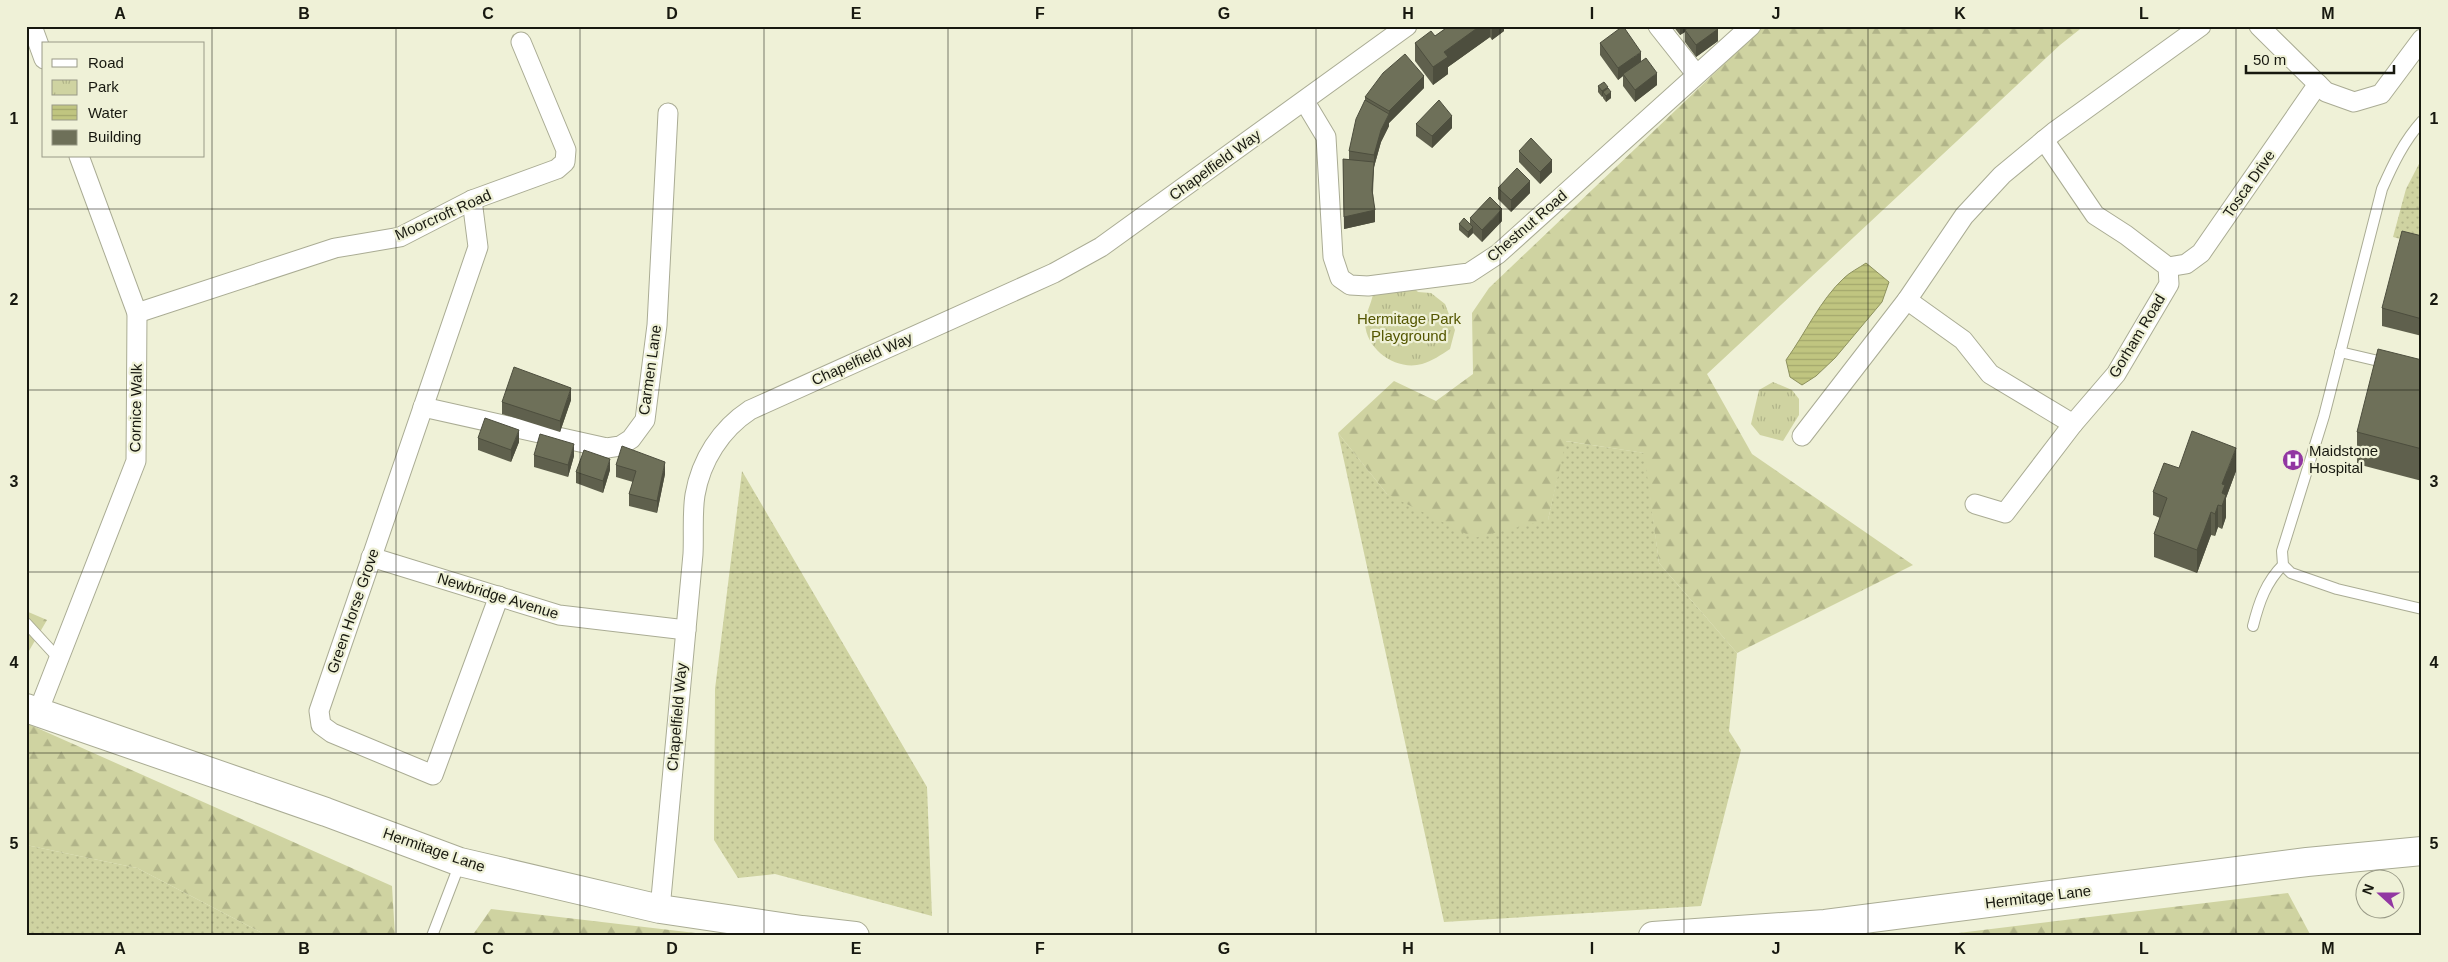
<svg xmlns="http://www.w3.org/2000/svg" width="2448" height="962" font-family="Helvetica,sans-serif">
<defs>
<pattern id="grass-dots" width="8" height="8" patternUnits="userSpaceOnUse" patternTransform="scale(1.25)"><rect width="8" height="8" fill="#cfd3a1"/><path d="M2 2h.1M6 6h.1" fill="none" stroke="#b1b489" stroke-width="1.8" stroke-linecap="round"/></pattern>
<pattern id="forest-firs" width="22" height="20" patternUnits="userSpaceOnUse" patternTransform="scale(1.25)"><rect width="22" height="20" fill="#cfd3a1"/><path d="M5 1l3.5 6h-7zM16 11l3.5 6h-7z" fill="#b1b489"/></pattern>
<pattern id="park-tufts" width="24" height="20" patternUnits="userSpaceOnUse" patternTransform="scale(1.25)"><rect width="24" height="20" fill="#cfd3a1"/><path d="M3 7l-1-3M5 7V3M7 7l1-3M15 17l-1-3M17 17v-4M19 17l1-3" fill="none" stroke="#b1b489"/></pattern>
<pattern id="water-rules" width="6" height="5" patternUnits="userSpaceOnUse" patternTransform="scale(1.25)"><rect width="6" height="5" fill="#c0c580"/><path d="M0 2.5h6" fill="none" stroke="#a4a86d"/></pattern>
</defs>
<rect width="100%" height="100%" fill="#eff1d7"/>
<g fill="url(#grass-dots)">
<polygon points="2422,158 2422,245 2393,237 2406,189"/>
<polygon points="1338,433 1387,494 1548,520 1565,441 1645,453 1659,563 1737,653 1729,731 1741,750 1701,906 1444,922"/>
<polygon points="742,471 927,787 932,916 775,874 738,878 714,840 715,689"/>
<polygon points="26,845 137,868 268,936 26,936"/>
</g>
<g fill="url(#forest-firs)">
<polygon points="1764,26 2084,26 2060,45 1707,374 1752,454 1913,565 1737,653 1659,563 1644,453 1566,441 1548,520 1474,538 1387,494 1338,433 1394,381 1436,401 1473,374 1472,313 1489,288"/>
<polygon points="26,611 47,620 26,656"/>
<polygon points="26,723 392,886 395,936 268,936 137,868 26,845"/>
<polygon points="2288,893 2311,936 1934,936"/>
<polygon points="491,909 721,936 472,936"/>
</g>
<g fill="url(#park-tufts)">
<path d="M1413,287l5,5 13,1 14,11 10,26 -5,19c-9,6 -18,12 -28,15 -25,7 -55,-13 -57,-40 0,-10 6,-19 8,-30z"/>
<polygon points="1773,382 1792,390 1799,399 1799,415 1783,441 1760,435 1751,424 1759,390"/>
</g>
<path fill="url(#water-rules)" stroke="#8d915e" d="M1866,263l23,19 -7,20 -47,56 -19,18 -14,9 -12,-8 -4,-17c19,-26 34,-60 58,-82 6,-6 15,-10 22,-15z"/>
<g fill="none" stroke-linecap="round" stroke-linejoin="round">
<g stroke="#aaac94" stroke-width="12">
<g id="service">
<path d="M2422,121c-18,20 -29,43 -40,68l-58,227 -42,135 1,14 8,8 46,16 85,20"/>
<polyline points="2340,352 2387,363"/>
<polyline points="26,623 59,659"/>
<path d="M2253,626c6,-24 13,-44 30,-61"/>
<polyline points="432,936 460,863"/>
</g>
</g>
<g stroke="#aaac94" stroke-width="21">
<g id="minor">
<polyline points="32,26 44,59"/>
<polyline points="1658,26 1696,74"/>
<polyline points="2259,26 2326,92 2354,102 2381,94 2422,39"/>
<polyline points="1305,102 1326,137 1333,257 1340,278 1350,285 1368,286 1469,273 1498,254 1751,26"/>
<polyline points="472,200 478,247 319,711 321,725 332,733 433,775 499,596"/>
<polyline points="2168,267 2186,264 2201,253 2318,84"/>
<polyline points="1907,300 1963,340 1990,374 2073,424 2116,374 2169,284 2168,267 2126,235 2095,215 2044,140"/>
<polyline points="137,313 335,248 400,237 472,200 557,169 565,162 566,150 521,42"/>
<polyline points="423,407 607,448 620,446 631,439 645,420 657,325 668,113"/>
<polyline points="1802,436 1907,300 1964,216 2002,175 2054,132 2201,26"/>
<polyline points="1975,504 2005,513 2073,424"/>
<polyline points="371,557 559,615 686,630"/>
<polyline points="38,712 136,461 137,313 79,156"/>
<path d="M660,909l33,-355c1,-19 -1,-40 2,-59 6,-35 26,-66 55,-85l304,-137 47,-26 306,-221"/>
</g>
</g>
<g stroke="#aaac94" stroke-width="30">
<g id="secondary">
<polyline points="26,708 326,812 460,862 660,909 802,930 855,936"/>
<polyline points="1653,936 1825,924 2307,862 2422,851"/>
</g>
</g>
<use href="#service" stroke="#fff" stroke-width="10"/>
<use href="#minor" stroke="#fff" stroke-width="19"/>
<use href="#secondary" stroke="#fff" stroke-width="28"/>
</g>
<g fill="#5f604d">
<polygon points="1449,26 1504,26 1504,31 1492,40 1490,37 1448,67 1448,74 1433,85 1415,61 1415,43 1435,36"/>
<polygon points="1673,26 1716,26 1718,41 1696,57 1685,42 1685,32 1680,35"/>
<polygon points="1600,43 1641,61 1657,85 1635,102 1623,86 1623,76 1618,80 1600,55"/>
<polygon points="1598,86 1608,89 1611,98 1606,102 1603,98 1603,96 1602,97 1598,92"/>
<polygon points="1424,88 1389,123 1389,126 1381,142 1374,167 1373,193 1375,222 1344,229 1343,159 1349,159 1349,151 1365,100 1365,97"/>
<polygon points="1416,124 1452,128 1432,148 1416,136"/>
<polygon points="1519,151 1552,172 1540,184 1519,162"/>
<polygon points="1498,188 1530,193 1511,212 1498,199"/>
<polygon points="1470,218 1502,221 1482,242 1473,233 1468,238 1459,230 1459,224 1470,224"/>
<polygon points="2422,236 2422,336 2382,326 2382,308"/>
<polygon points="2422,360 2422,481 2357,464 2357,432"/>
<polygon points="571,400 560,432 502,414 502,402"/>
<polygon points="478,438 519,442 511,462 478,450"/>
<polygon points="534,455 574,456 568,477 534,467"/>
<polygon points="616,465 665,474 657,513 629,506 629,494 633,482 616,477"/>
<polygon points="2179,468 2236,471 2226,498 2226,517 2222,529 2218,527 2215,536 2211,535 2197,573 2154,557 2154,534 2160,518 2153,515 2153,492"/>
<polygon points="610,470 603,493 576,483 576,472"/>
</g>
<g fill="#4d4e3e">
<polygon points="1480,26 1490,26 1490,37 1448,67 1448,74 1433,85 1433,67 1444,52"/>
<polygon points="1492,26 1504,26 1504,31 1492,40"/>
<polygon points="1680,26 1693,26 1685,30 1685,32 1680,35"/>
<polygon points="1718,29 1718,41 1696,57 1696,45"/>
<polygon points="1641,52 1641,63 1623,74 1623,76 1618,80 1618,68"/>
<polygon points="1657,73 1657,85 1635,102 1635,90"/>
<polygon points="1424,76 1424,88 1389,123 1389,126 1381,142 1374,167 1374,155 1381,130 1389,115 1389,111"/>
<polygon points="1608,87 1608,93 1603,92 1603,96 1602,97 1602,91"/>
<polygon points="1611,92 1611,98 1606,102 1606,96"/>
<polygon points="1452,116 1452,128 1432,148 1432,136"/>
<polygon points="1552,160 1552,172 1540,184 1540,172"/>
<polygon points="1530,181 1530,193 1511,212 1511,200"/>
<polygon points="1502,209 1502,221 1482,242 1482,230"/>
<polygon points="1375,210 1375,222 1344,229 1344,217"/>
<polygon points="1473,227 1473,233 1468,238 1468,232"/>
<polygon points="571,388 571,400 560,432 560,421"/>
<polygon points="519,430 519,442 511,462 511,450"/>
<polygon points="574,444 574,456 568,477 568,465"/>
<polygon points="2236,448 2236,471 2226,498 2226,517 2222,529 2222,484"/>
<polygon points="610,459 610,470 603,493 603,481"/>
<polygon points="665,462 665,474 657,513 657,501"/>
<polygon points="2218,505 2218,527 2215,536 2215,514"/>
<polygon points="2211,512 2211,535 2197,573 2197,550"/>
</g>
<g fill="#6e7059" stroke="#4d4e3e">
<polygon points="1449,26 1480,26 1444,52 1448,57 1433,67 1415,43 1431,31 1435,36"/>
<polygon points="1623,26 1641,52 1618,68 1600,43"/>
<polygon points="1690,26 1716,26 1718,29 1696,45 1685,30"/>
<polygon points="1405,54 1424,76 1389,111 1365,97 1383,73"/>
<polygon points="1646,58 1657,73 1635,90 1623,74"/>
<polygon points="1604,82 1608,87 1602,91 1598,86"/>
<polygon points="1608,88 1611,92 1606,96 1603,92"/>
<polygon points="1365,100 1389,114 1381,130 1374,155 1349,151 1356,119"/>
<polygon points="1439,100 1452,116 1432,136 1416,124"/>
<polygon points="1531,138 1552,160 1540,172 1519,151"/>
<polygon points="1343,159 1374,162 1372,190 1375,210 1344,217"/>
<polygon points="1517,168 1530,181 1511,200 1498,188"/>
<polygon points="1490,197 1502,209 1482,230 1470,218"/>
<polygon points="1464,218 1473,227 1468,232 1459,224"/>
<polygon points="2402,231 2422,236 2422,319 2382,308"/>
<polygon points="2378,349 2422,360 2422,449 2357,432"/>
<polygon points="514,367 571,388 560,421 502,402"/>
<polygon points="485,418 519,430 511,450 478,438"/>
<polygon points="2192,431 2236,448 2222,484 2225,485 2222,493 2226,495 2222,506 2218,505 2215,514 2211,512 2197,550 2154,534 2167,498 2153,492 2164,463 2179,468"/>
<polygon points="540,434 574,444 568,465 534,455"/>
<polygon points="622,446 665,462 657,501 629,494 636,471 616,465"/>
<polygon points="584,450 610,459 603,481 576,472"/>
</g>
<path fill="none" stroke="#17180f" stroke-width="1" stroke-opacity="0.55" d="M212,26v910M396,26v910M580,26v910M764,26v910M948,26v910M1132,26v910M1316,26v910M1500,26v910M1684,26v910M1868,26v910M2052,26v910M2236,26v910M26,209h2396M26,390h2396M26,572h2396M26,753h2396"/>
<defs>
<g id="hospital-disc" transform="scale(1.125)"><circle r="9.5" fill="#9237a2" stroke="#eff1d7"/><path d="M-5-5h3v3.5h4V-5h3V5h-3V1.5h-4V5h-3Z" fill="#fff"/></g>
</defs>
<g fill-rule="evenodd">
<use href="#hospital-disc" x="2293" y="460"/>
</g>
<g text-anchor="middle" stroke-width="4.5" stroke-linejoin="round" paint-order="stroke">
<g font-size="15" fill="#17180f" stroke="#eff1d7">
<text transform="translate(1215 165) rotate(-36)" y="5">Chapelfield Way</text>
<text transform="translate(2249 184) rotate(-55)" y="5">Tosca Drive</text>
<text transform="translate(443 215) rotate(-24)" y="5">Moorcroft Road</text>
<text transform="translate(1527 226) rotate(-41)" y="5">Chestnut Road</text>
<text transform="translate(2137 336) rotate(-59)" y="5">Gorham Road</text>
<text transform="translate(862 359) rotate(-24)" y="5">Chapelfield Way</text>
<text transform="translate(650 370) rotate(-82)" y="5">Carmen Lane</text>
<text transform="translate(136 408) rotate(-89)" y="5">Cornice Walk</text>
<text transform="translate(498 596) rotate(17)" y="5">Newbridge Avenue</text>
<text transform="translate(353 611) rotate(-71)" y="5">Green Horse Grove</text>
<text transform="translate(677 717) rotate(-85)" y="5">Chapelfield Way</text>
<text transform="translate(434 850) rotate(19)" y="5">Hermitage Lane</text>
<text transform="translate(2038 897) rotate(-7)" y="5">Hermitage Lane</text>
</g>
<g font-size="15" fill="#545601" stroke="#eff1d7">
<text x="1409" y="324">Hermitage Park<tspan x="1409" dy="17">Playground</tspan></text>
</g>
<g font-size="15" fill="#17180f" stroke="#eff1d7" text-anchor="start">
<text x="2309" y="456">Maidstone<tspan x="2309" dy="17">Hospital</tspan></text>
</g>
</g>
<rect width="2448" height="962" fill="none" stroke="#eff1d7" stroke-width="55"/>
<rect x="42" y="42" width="162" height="115" fill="#eff1d7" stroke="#999a87"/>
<rect x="52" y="59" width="25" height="8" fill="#ffffff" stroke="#999a87"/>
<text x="88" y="68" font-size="15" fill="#17180f">Road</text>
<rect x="52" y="80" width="25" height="15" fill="url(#park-tufts)" stroke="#999a87"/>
<text x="88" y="92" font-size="15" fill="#17180f">Park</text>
<rect x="52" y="105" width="25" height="15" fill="url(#water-rules)" stroke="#999a87"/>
<text x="88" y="118" font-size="15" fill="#17180f">Water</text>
<rect x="52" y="130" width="25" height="15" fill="#6e7059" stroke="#999a87"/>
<text x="88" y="142" font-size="15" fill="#17180f">Building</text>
<g transform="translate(2380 894) rotate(291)"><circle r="24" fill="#eff1d7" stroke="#999a87"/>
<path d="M0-4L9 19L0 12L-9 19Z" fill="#9237a2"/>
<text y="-8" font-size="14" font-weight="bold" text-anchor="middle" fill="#17180f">N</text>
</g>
<path d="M2246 65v8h148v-8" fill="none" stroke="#17180f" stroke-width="2.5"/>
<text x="2253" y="65" font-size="15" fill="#17180f" stroke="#eff1d7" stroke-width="4" paint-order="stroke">50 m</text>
<rect x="28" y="28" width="2392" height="906" fill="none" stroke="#17180f" stroke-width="2"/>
<g font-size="16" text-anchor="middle" font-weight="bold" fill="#17180f">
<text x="120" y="19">A</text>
<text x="304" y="19">B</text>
<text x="488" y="19">C</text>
<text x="672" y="19">D</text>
<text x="856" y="19">E</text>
<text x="1040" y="19">F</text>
<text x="1224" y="19">G</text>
<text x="1408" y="19">H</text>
<text x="1592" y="19">I</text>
<text x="1776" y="19">J</text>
<text x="1960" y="19">K</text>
<text x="2144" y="19">L</text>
<text x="2328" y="19">M</text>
<text x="14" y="124">1</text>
<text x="2434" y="124">1</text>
<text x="14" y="305">2</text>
<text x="2434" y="305">2</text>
<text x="14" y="487">3</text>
<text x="2434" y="487">3</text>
<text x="14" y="668">4</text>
<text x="2434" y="668">4</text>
<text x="14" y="849">5</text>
<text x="2434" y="849">5</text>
<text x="120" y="954">A</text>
<text x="304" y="954">B</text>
<text x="488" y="954">C</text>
<text x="672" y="954">D</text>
<text x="856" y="954">E</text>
<text x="1040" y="954">F</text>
<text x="1224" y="954">G</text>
<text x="1408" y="954">H</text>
<text x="1592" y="954">I</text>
<text x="1776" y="954">J</text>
<text x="1960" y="954">K</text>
<text x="2144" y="954">L</text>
<text x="2328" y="954">M</text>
</g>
</svg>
